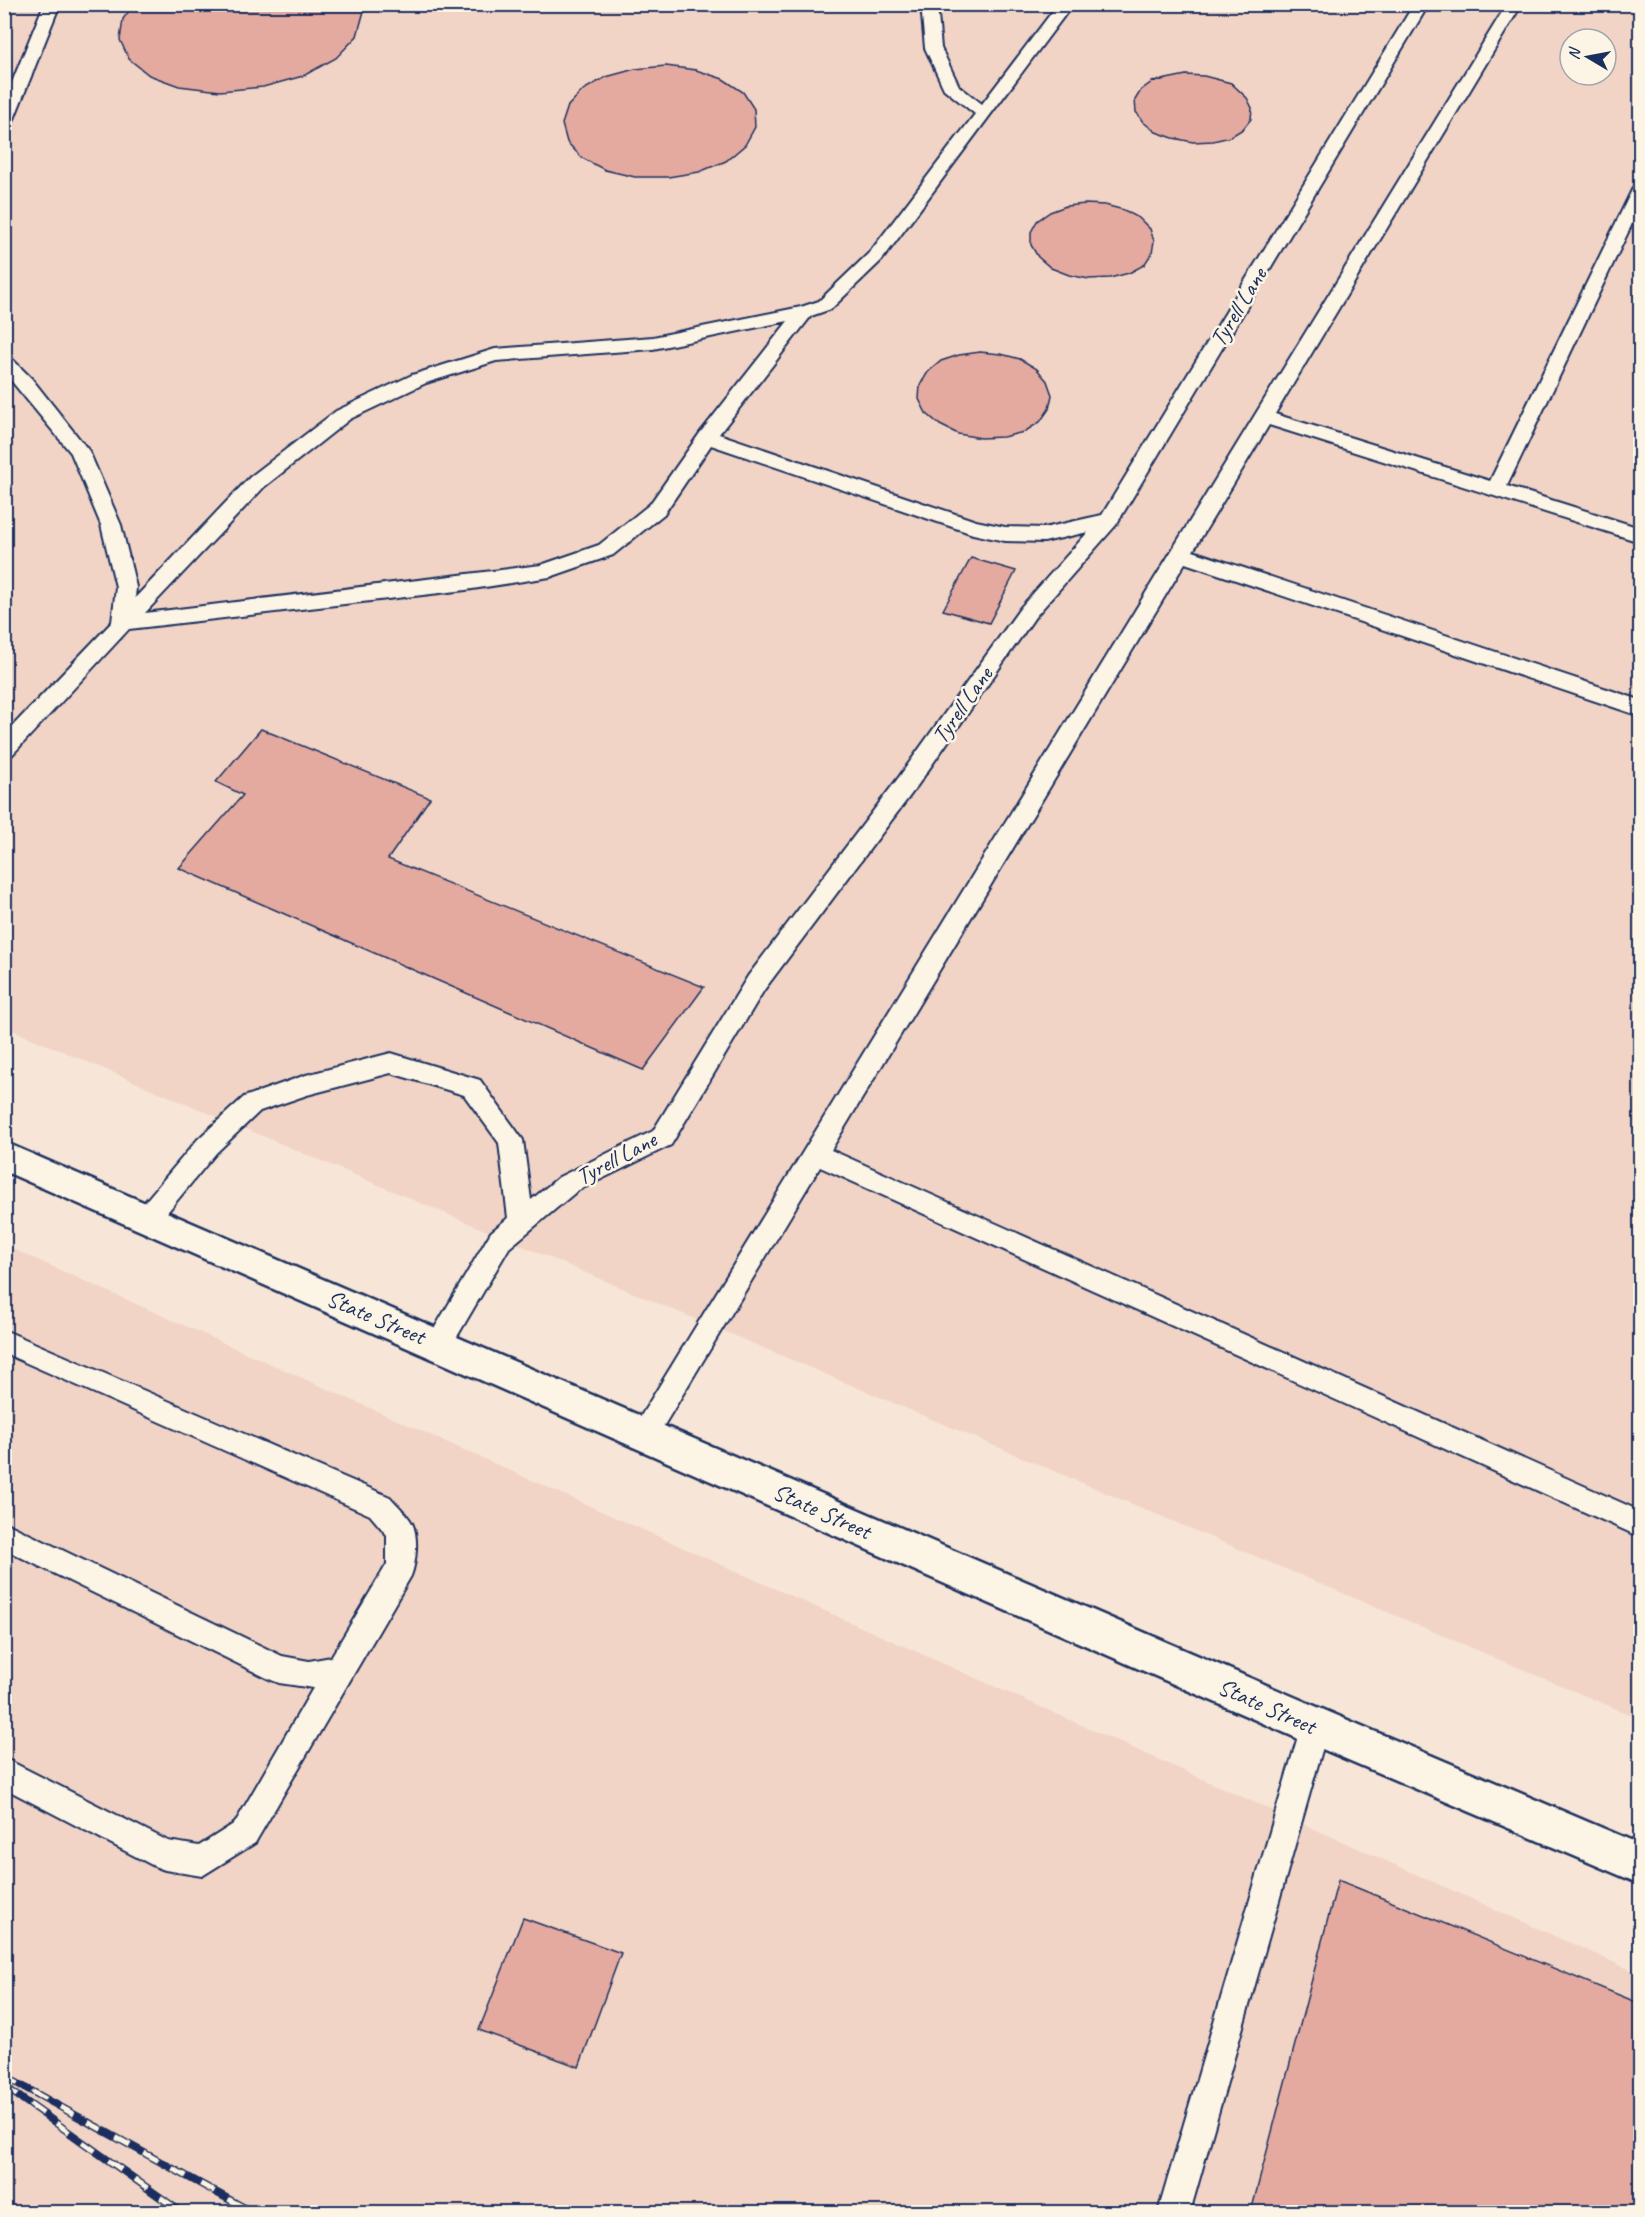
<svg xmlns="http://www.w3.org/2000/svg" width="1645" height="2217" font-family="Caveat,sans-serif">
<rect width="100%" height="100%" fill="#f7e6d7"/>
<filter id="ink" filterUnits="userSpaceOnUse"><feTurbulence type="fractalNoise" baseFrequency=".0167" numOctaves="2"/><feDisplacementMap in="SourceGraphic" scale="12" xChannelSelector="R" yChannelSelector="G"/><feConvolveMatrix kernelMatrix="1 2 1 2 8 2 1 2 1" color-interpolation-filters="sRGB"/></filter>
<g filter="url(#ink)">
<g fill="#f1d4c6" fill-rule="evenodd">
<path d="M4,5h1636v1714l-1635,-692zM1570,39h36v36h-36z"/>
<polygon points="4,1245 1640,1974 1640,2212 5,2212"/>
</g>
<g fill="#e4aaa0" stroke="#1b2f5e" stroke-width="1.5">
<polygon points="134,4 366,4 357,36 336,58 303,76 263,87 220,91 179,86 149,75 129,59 120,40 123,19"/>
<polygon points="666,66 696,70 723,79 743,92 754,109 755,127 745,145 726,161 699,172 668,177 635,177 605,170 582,158 567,142 562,124 568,106 583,90 606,77 635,69"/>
<polygon points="1186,75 1204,76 1231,83 1247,98 1252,108 1251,119 1243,129 1230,137 1213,141 1193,142 1173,138 1156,132 1143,122 1136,112 1135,100 1141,90 1152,82"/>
<polygon points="1085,204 1105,205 1124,210 1139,218 1150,229 1154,241 1152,253 1144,265 1129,273 1110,278 1089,279 1069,275 1051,268 1038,257 1031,245 1031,232 1037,221 1050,212 1066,206"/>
<polygon points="980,352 1001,354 1020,359 1037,369 1047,381 1052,395 1049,409 1040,422 1024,432 1003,437 981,438 958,434 940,425 926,413 919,399 920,385 928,372 941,361 959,355"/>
<polygon points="971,558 1016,571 989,623 943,610"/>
<polygon points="261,729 430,798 388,859 704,987 643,1070 179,868 243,795 216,782"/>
<polygon points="1338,1880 1641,2004 1641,2212 1251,2212"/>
<polygon points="523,1918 621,1953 579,2067 479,2030"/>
</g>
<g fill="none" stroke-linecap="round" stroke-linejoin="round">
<g stroke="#1b2f5e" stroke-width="4">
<g id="lane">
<polygon points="44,4 60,4 12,124 4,129 4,102"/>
<path d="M921,4h16l4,44 18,38 23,18 76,-100h15l-191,256 -51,49 -20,7 -92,118 257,87 29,6 39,1 58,-13 312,-511h15l-313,521 -81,92 -120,172 -151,201 -93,155 -94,46 -68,57 -61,104 -9,4 -9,-4 -4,-8 4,-8 61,-104 17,-14 -9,-75 -35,-48 -73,-22 -84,22 -47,16 -44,42 -60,73 -9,3 -9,-3 -3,-8 3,-8 60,-71 46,-42 62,-22 85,-22 89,27 43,60 8,60 28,-23 94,-46 95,-155 151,-199 122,-170 67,-75 -44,10 -39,-1 -32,-7 -262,-89 -47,69 -51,41 -63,22 -84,13 -337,39 -117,126 -8,2v-22l108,-113 4,-35 -15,-62 -30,-72 -67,-81v-17l6,2 22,22 57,72 32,74 15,62 -1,11 115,-121 86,-66 76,-36 83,-26 158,-12 148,-30 18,-6 51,-49 105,-138 -31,-25 -19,-41zM788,321l-88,112 -50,71 -51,41 -58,20 -396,48 119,-126 86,-68 76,-36 70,-22 157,-12z"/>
<polygon points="1507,4 1522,4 1275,414 1490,481 1632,190 1634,186 1640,185 1640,207 1507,486 1640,528 1640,542 1269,425 1193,551 1640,700 1640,716 1185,563 831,1150 1640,1511 1640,1537 820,1167 654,1442 645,1445 636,1442 632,1433 636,1424"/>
<path d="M4,1330l386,167c7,8 17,17 22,26 7,14 4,40 -1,53l-156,267 -53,33 -37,-6 -11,-4 -150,-78v-30l164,83 31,5 36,-23 78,-135 -34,-5 -10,-4 -265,-130v-27l278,134 27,5 22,-4 56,-93v-29l-17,-20 -366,-162z"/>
<polygon points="1315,1712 1325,1716 1329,1726 1190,2212 1158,2212 1301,1726 1305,1716"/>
</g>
</g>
<g stroke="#1b2f5e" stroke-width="5">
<polygon id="secondary" points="4,1142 1329,1712 1640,1844 1640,1884 1301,1740 4,1171"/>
</g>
<use href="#lane" fill="#fcf5e5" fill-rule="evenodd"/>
<use href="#secondary" fill="#fcf5e5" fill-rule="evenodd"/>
<g stroke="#1b2f5e" stroke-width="8">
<g id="rail">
<polyline points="4,2076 252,2212"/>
<polyline points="4,2086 181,2212"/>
</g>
</g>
<use href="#rail" stroke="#fcf5e5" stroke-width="5" stroke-dasharray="16" stroke-linecap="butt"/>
</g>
</g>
<g text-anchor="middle" stroke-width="5" stroke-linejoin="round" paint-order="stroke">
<g font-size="24" fill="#1b2f5e" stroke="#fcf5e5">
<text transform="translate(1238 307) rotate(-59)" y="8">Tyrell Lane</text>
<text transform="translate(962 705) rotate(-55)" y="8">Tyrell Lane</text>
<text transform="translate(616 1158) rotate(-28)" y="8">Tyrell Lane</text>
<text transform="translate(376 1317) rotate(23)" y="8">State Street</text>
<text transform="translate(822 1511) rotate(24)" y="8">State Street</text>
<text transform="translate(1267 1706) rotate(24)" y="8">State Street</text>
</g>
</g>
<rect width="1645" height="2217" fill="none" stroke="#fcf5e5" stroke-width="24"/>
<rect x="12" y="12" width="1621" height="2193" fill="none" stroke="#1b2f5e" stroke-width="2" filter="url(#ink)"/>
<g transform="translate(1588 57) rotate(280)"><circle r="28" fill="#fcf5e5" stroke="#a2a6af" stroke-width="1.5"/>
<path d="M0-4.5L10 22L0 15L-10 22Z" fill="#1b2f5e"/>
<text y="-9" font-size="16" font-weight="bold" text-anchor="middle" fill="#1b2f5e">N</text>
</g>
</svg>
